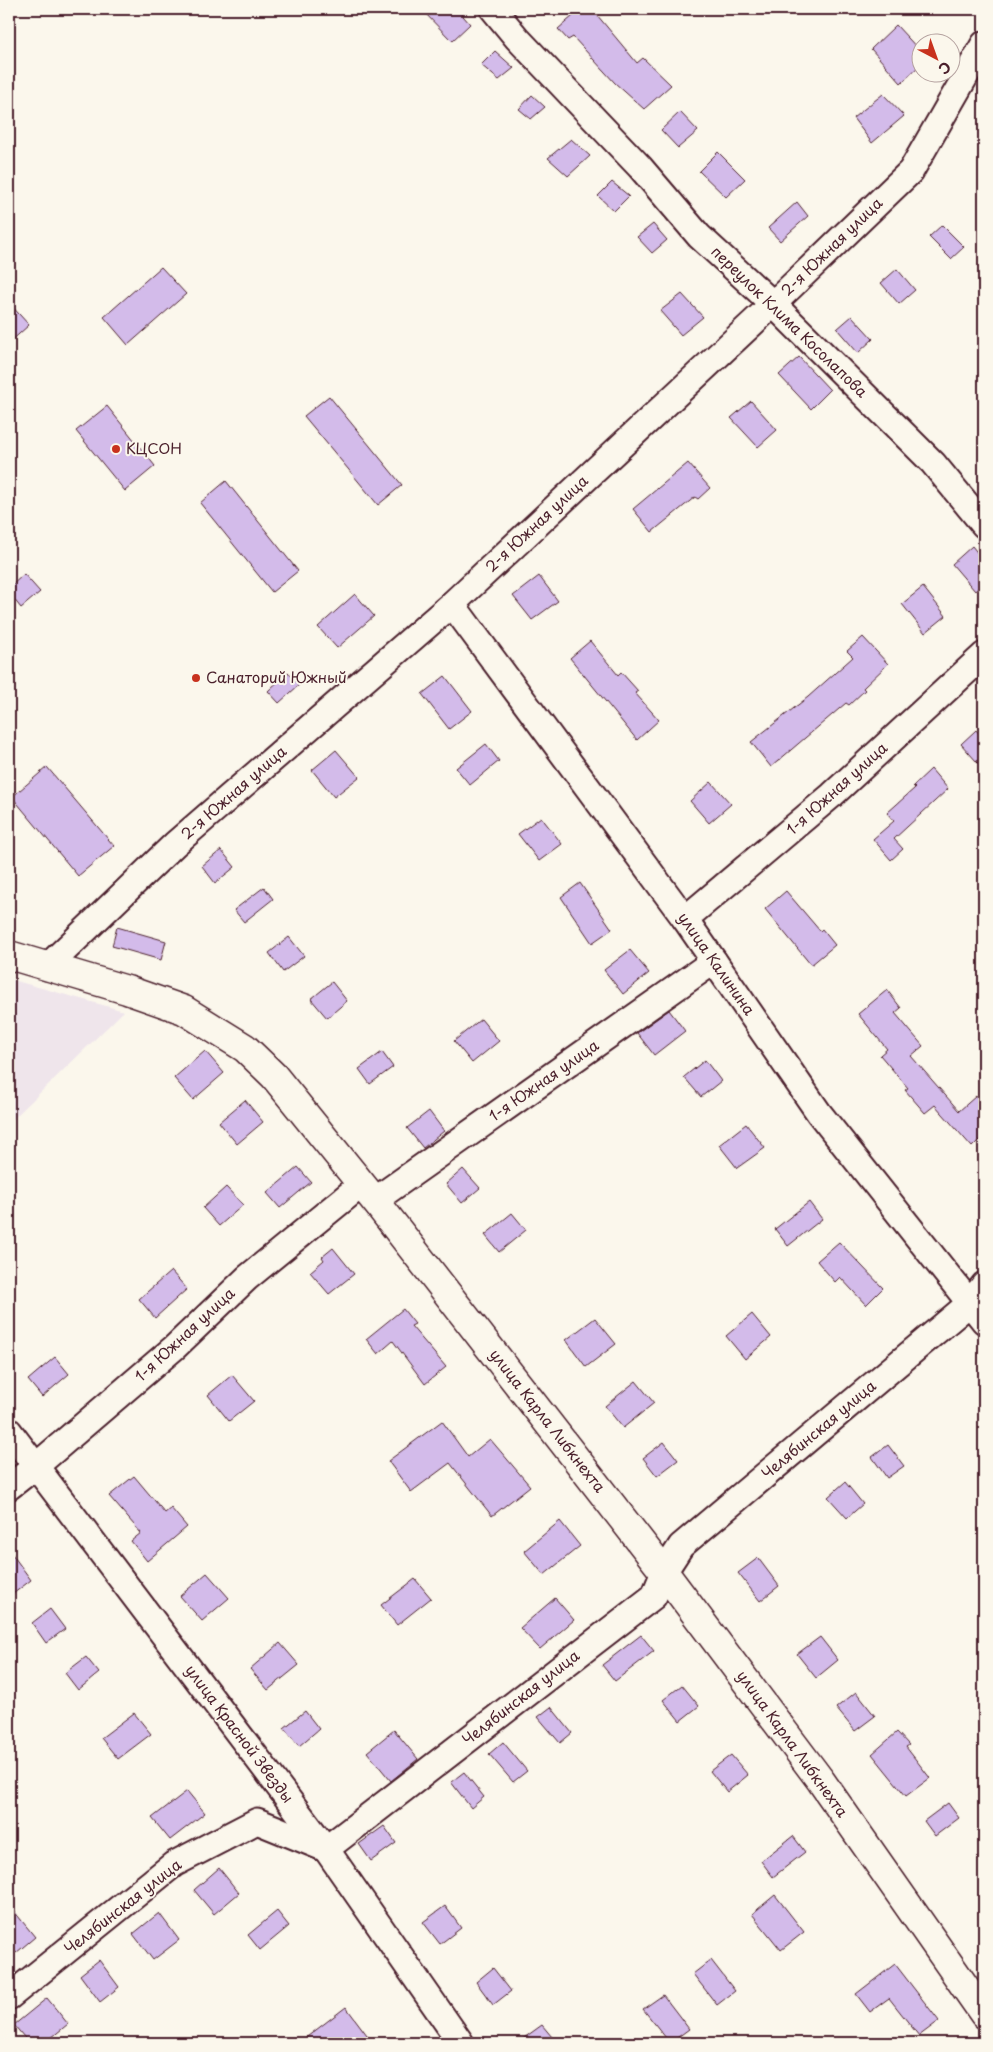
<svg xmlns="http://www.w3.org/2000/svg" width="993" height="2052" font-family="'Playpen Sans',sans-serif">
<rect width="100%" height="100%" fill="#fbf7ec"/>
<filter id="ink" filterUnits="userSpaceOnUse"><feTurbulence type="fractalNoise" baseFrequency=".02" numOctaves="2"/><feDisplacementMap in="SourceGraphic" scale="10" xChannelSelector="R" yChannelSelector="G"/><feConvolveMatrix kernelMatrix="1 2 1 2 8 2 1 2 1" color-interpolation-filters="sRGB"/></filter>
<g filter="url(#ink)">
<polygon fill="#efe5eb" points="9,979 124,1011 9,1123"/>
<g fill="#d3bbea" stroke="#4a1f2b">
<polygon points="421,9 457,9 470,24 452,41"/>
<polygon points="581,9 592,9 637,63 643,58 671,85 644,109 615,83 573,37 568,40 558,29"/>
<polygon points="896,25 920,51 920,65 901,83 871,49"/>
<polygon points="495,51 514,68 499,80 481,65"/>
<polygon points="883,94 904,116 872,143 853,118"/>
<polygon points="532,95 545,107 531,119 519,109"/>
<polygon points="680,112 698,131 678,148 661,130"/>
<polygon points="571,139 590,156 568,176 548,158"/>
<polygon points="718,152 745,179 726,197 699,171"/>
<polygon points="612,182 629,196 614,211 598,196"/>
<polygon points="797,202 808,216 780,241 768,228"/>
<polygon points="653,224 667,240 652,253 637,237"/>
<polygon points="942,225 964,247 951,259 929,237"/>
<polygon points="161,267 186,294 128,345 104,317"/>
<polygon points="897,269 915,290 899,304 881,283"/>
<polygon points="682,294 703,317 681,335 660,311"/>
<polygon points="9,303 29,325 9,343"/>
<polygon points="852,316 873,339 858,353 837,329"/>
<polygon points="799,357 830,390 811,409 779,375"/>
<polygon points="329,396 402,485 378,505 304,416"/>
<polygon points="751,401 777,430 758,447 731,418"/>
<polygon points="107,406 155,466 125,491 76,431"/>
<polygon points="688,463 710,488 698,499 695,497 652,532 633,509"/>
<polygon points="226,481 298,571 272,592 200,503"/>
<polygon points="972,546 984,561 984,582 975,591 952,564"/>
<polygon points="24,574 40,592 21,608 9,593 9,588"/>
<polygon points="539,576 558,601 532,620 513,596"/>
<polygon points="923,587 946,616 925,633 902,604"/>
<polygon points="355,594 374,616 337,648 318,627"/>
<polygon points="863,637 888,664 863,688 865,690 849,705 846,703 771,767 751,742 808,697 853,657 847,651"/>
<polygon points="590,641 618,675 621,672 638,691 635,693 659,720 637,740 570,658"/>
<polygon points="288,672 299,685 279,703 268,691"/>
<polygon points="445,676 472,711 449,729 422,694"/>
<polygon points="976,730 984,739 984,770 961,744"/>
<polygon points="486,744 499,761 470,785 456,768"/>
<polygon points="336,750 359,777 334,797 312,770"/>
<polygon points="47,767 114,846 78,876 12,797"/>
<polygon points="931,769 948,789 894,839 903,849 891,860 873,839 894,821 887,813 915,788 913,786"/>
<polygon points="711,782 731,804 709,823 690,801"/>
<polygon points="541,817 562,844 539,861 518,834"/>
<polygon points="221,850 235,867 215,883 202,866"/>
<polygon points="580,883 612,929 592,943 561,897"/>
<polygon points="264,887 273,899 244,922 234,910"/>
<polygon points="786,891 820,931 822,929 835,945 811,965 765,909"/>
<polygon points="117,927 166,941 161,960 112,946"/>
<polygon points="289,937 304,956 283,972 269,953"/>
<polygon points="630,950 649,973 623,994 604,970"/>
<polygon points="332,982 347,1001 327,1018 311,999"/>
<polygon points="887,990 901,1008 895,1013 923,1046 911,1056 959,1111 976,1096 984,1106 984,1135 972,1147 935,1105 925,1113 905,1090 908,1088 880,1055 887,1049 858,1014"/>
<polygon points="669,1010 685,1031 654,1055 637,1033"/>
<polygon points="481,1019 499,1041 472,1063 454,1041"/>
<polygon points="205,1051 224,1073 193,1100 174,1078"/>
<polygon points="382,1052 393,1067 370,1084 359,1069"/>
<polygon points="705,1060 721,1081 701,1097 684,1077"/>
<polygon points="245,1100 263,1122 237,1144 219,1122"/>
<polygon points="429,1111 444,1131 423,1148 407,1128"/>
<polygon points="746,1124 765,1148 737,1168 719,1145"/>
<polygon points="298,1167 311,1182 280,1208 267,1193"/>
<polygon points="463,1169 480,1188 462,1203 446,1184"/>
<polygon points="226,1187 243,1205 219,1226 203,1208"/>
<polygon points="809,1202 822,1219 788,1246 775,1229"/>
<polygon points="512,1213 526,1230 499,1252 485,1235"/>
<polygon points="839,1242 883,1288 866,1305 840,1277 835,1282 817,1261"/>
<polygon points="333,1248 354,1274 329,1294 310,1272 324,1260 322,1257"/>
<polygon points="171,1271 187,1289 155,1318 139,1299"/>
<polygon points="403,1309 415,1324 411,1326 446,1367 425,1384 393,1341 378,1354 366,1339"/>
<polygon points="752,1314 771,1337 745,1359 726,1336"/>
<polygon points="595,1318 616,1344 586,1367 566,1340"/>
<polygon points="55,1357 69,1374 42,1397 28,1380"/>
<polygon points="232,1375 254,1401 229,1421 208,1395"/>
<polygon points="636,1381 654,1403 623,1428 605,1406"/>
<polygon points="442,1421 468,1457 490,1439 530,1486 492,1516 450,1463 411,1492 388,1461"/>
<polygon points="664,1442 678,1460 657,1476 643,1458"/>
<polygon points="888,1445 904,1466 887,1478 872,1457"/>
<polygon points="134,1476 165,1513 171,1508 187,1527 147,1561 131,1541 141,1533 109,1496"/>
<polygon points="845,1482 863,1504 847,1518 828,1497"/>
<polygon points="560,1521 580,1546 544,1575 524,1551"/>
<polygon points="9,1550 31,1580 9,1597"/>
<polygon points="758,1558 779,1586 760,1601 738,1573"/>
<polygon points="207,1573 229,1598 202,1621 180,1596"/>
<polygon points="415,1579 431,1598 397,1625 381,1605"/>
<polygon points="555,1598 574,1620 540,1649 520,1628"/>
<polygon points="50,1609 65,1629 46,1643 32,1623"/>
<polygon points="641,1635 654,1651 615,1681 602,1665"/>
<polygon points="820,1637 838,1660 816,1678 797,1654"/>
<polygon points="280,1643 299,1665 268,1690 250,1669"/>
<polygon points="86,1657 99,1673 78,1690 65,1673"/>
<polygon points="682,1685 699,1706 680,1721 663,1700"/>
<polygon points="856,1692 875,1716 855,1731 836,1708"/>
<polygon points="551,1707 572,1733 560,1743 538,1717"/>
<polygon points="305,1711 319,1729 299,1746 284,1728"/>
<polygon points="134,1713 151,1734 118,1759 101,1738"/>
<polygon points="394,1730 418,1759 391,1781 367,1752"/>
<polygon points="897,1732 909,1745 906,1747 930,1778 906,1796 872,1754"/>
<polygon points="503,1742 527,1771 513,1782 489,1754"/>
<polygon points="731,1755 748,1775 727,1792 710,1771"/>
<polygon points="464,1772 484,1797 471,1808 451,1782"/>
<polygon points="187,1791 205,1813 170,1840 152,1818"/>
<polygon points="948,1803 959,1818 935,1836 924,1821"/>
<polygon points="384,1826 396,1843 371,1861 359,1844"/>
<polygon points="793,1836 805,1852 773,1877 761,1861"/>
<polygon points="219,1868 239,1893 214,1914 194,1890"/>
<polygon points="775,1895 804,1932 781,1950 752,1914"/>
<polygon points="9,1905 35,1937 16,1953 9,1944"/>
<polygon points="445,1906 461,1928 440,1944 423,1922"/>
<polygon points="277,1911 289,1926 260,1950 248,1935"/>
<polygon points="159,1913 179,1940 153,1960 133,1934"/>
<polygon points="99,1960 119,1987 100,2002 80,1975"/>
<polygon points="711,1960 735,1991 717,2005 693,1974"/>
<polygon points="895,1964 939,2021 919,2036 889,1998 870,2012 856,1994"/>
<polygon points="493,1968 511,1991 493,2005 476,1982"/>
<polygon points="663,1995 689,2029 670,2043 643,2009"/>
<polygon points="47,1998 68,2024 45,2043 29,2043 14,2025"/>
<polygon points="346,2007 373,2043 299,2043"/>
<polygon points="542,2025 557,2043 517,2043"/>
</g>
<g fill="none" stroke-linecap="round" stroke-linejoin="round">
<g stroke="#4a1f2b" stroke-width="29">
<g id="minor">
<polyline points="493,9 517,38 640,167 699,236 773,304 933,463 984,525"/>
<polyline points="452,604 685,919 819,1113 984,1321"/>
<polyline points="685,919 832,795 984,655"/>
<polyline points="47,967 175,844 452,604 773,304 911,171 984,44"/>
<polyline points="375,1200 714,961"/>
<polyline points="9,1431 326,1849 461,2043"/>
<polyline points="9,1487 36,1466 175,1347 247,1278 362,1184"/>
<polyline points="9,1997 174,1864 257,1821 326,1849 654,1596 664,1572 681,1546 970,1303 984,1285"/>
</g>
</g>
<g stroke="#4a1f2b" stroke-width="31">
<polyline id="major" points="9,955 127,990 184,1010 245,1048 274,1076 380,1207 664,1572 821,1781 984,2014"/>
</g>
<use href="#minor" stroke="#fbf7ec" stroke-width="25"/>
<use href="#major" stroke="#fbf7ec" stroke-width="28"/>
</g>
</g>
<g fill="#c8321e" stroke="#fbf7ec" stroke-width="2">
<circle cx="116" cy="449" r="5"/>
<circle cx="196" cy="678" r="5"/>
</g>
<g text-anchor="middle" stroke-width="4" stroke-linejoin="round" paint-order="stroke">
<g font-size="15" fill="#4a1f2b" stroke="#fbf7ec">
<text transform="translate(832 247) rotate(-44)" y="5">2-я Южная улица</text>
<text transform="translate(789 322) rotate(44)" y="5">переулок Клима Косолапова</text>
<text transform="translate(537 524) rotate(-43)" y="5">2-я Южная улица</text>
<text transform="translate(837 789) rotate(-42)" y="5">1-я Южная улица</text>
<text transform="translate(234 793) rotate(-41)" y="5">2-я Южная улица</text>
<text transform="translate(716 964) rotate(55)" y="5">улица Калинина</text>
<text transform="translate(544 1081) rotate(-35)" y="5">1-я Южная улица</text>
<text transform="translate(185 1335) rotate(-43)" y="5">1-я Южная улица</text>
<text transform="translate(547 1421) rotate(52)" y="5">улица Карла Либкнехта</text>
<text transform="translate(819 1430) rotate(-40)" y="5">Челябинская улица</text>
<text transform="translate(521 1698) rotate(-38)" y="5">Челябинская улица</text>
<text transform="translate(239 1734) rotate(53)" y="5">улица Красной Звезды</text>
<text transform="translate(792 1744) rotate(54)" y="5">улица Карла Либкнехта</text>
<text transform="translate(123 1907) rotate(-38)" y="5">Челябинская улица</text>
</g>
<g font-size="15" fill="#4a1f2b" stroke="#fbf7ec" text-anchor="start">
<text x="126" y="454">КЦСОН</text>
<text x="206" y="683">Санаторий Южный</text>
</g>
</g>
<rect width="993" height="2052" fill="none" stroke="#fbf7ec" stroke-width="30"/>
<rect x="15" y="15" width="963" height="2022" fill="none" stroke="#4a1f2b" stroke-width="2" filter="url(#ink)"/>
<g transform="translate(936 58) rotate(139)"><circle r="24" fill="#fbf7ec" stroke="#b4a19f"/>
<path d="M0-4L9 19L0 12L-9 19Z" fill="#c8321e"/>
<text y="-8" font-size="14" font-weight="bold" text-anchor="middle" fill="#4a1f2b">С</text>
</g>
</svg>
